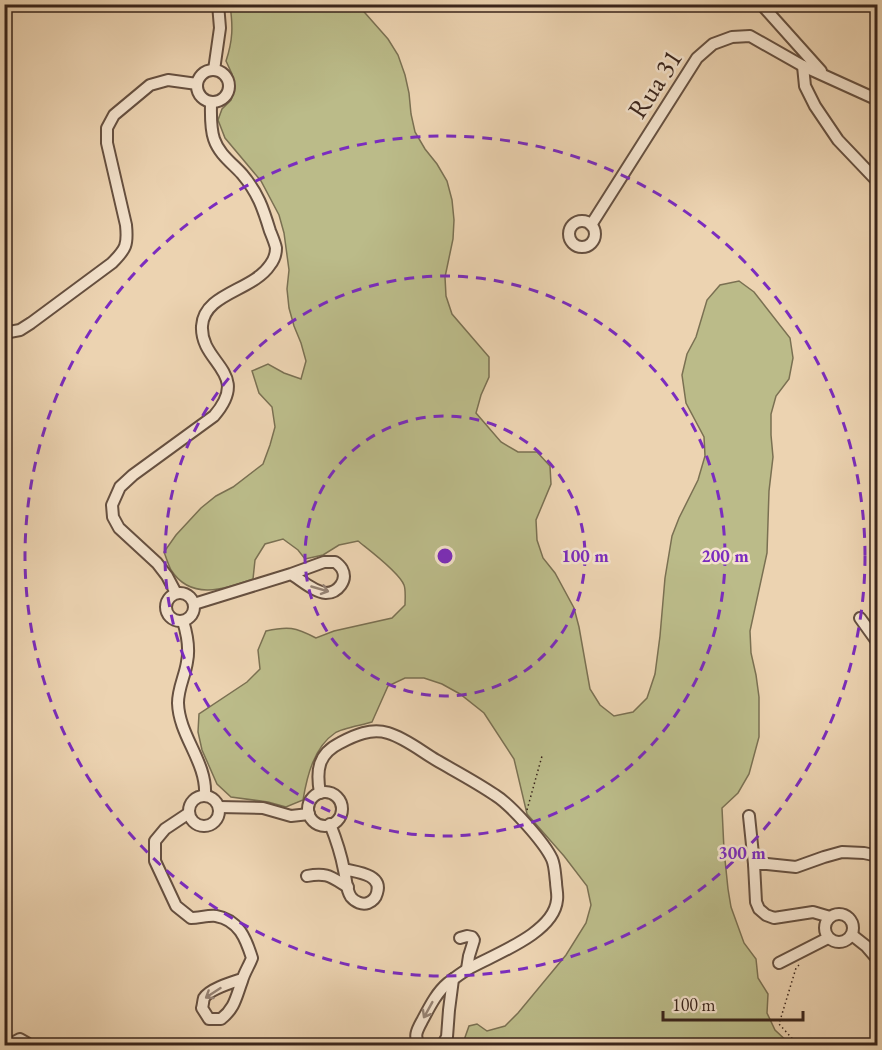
<svg xmlns="http://www.w3.org/2000/svg" width="882" height="1050" font-family="'EB Garamond',serif">
<rect width="100%" height="100%" fill="#ecd3b1"/>
<filter id="stains"><feTurbulence type="fractalNoise" baseFrequency=".00333" numOctaves="4"/><feColorMatrix values="0 0 0 0 .2 0 0 0 0 .09 0 0 0 0 .02 0 0 0 .5 -.17"/></filter>
<radialGradient id="worn" r=".72"><stop offset=".6" stop-color="#630" stop-opacity="0"/><stop offset="1" stop-color="#630" stop-opacity=".3"/></radialGradient>
<path fill="#bbbb89" stroke="#7a7052" stroke-width="1.5" d="M230,5h128l30,34 10,16 7,20 4,18 2,21 4,18 10,17 12,15 10,17 5,19 2,20 -1,19 -8,38 1,19 6,18 37,43v20l-8,18 -5,18 25,29 17,10h19l13,14 1,18 -15,36 1,20 6,18 12,15 19,35 5,19 11,62 10,16 14,11 19,-4 14,-14 8,-24 5,-38 5,-58 7,-42 7,-18 19,-38 7,-24 -1,-19 -18,-34 -4,-28 5,-21 9,-17 11,-37 13,-15 19,-4 15,11 36,46 3,20 -4,21 -13,17 -5,18v21l2,22 -4,34 -2,62 -17,78 1,22 5,22 3,22v40l-10,37 -11,19 -16,15 2,42 4,39 3,18 13,36 12,16 2,19 10,16 -1,19 8,17 16,15h-330l2,-2 6,-17 8,-2 10,7 18,-5 13,-13 48,-58 20,-32 5,-18 -4,-19 -23,-30 -37,-42 -13,-55 -30,-46 -24,-19 -18,-10 -18,-6h-19l-17,8 -16,36c-9,3 -30,6 -37,11 -21,14 -28,43 -32,67l-17,7 -18,-5 -37,-5 -14,-13 -15,-34 -4,-18 1,-18 48,-32 13,-13 -2,-19 8,-19c22,-5 29,-4 50,7l18,-7 58,-13 13,-13c0,-5 1,-15 -1,-20 -5,-13 -35,-35 -46,-44l-19,4 -16,10 -18,4 -7,-9 -15,-11 -18,5 -10,16 -2,19c-29,10 -62,22 -82,-9 -3,-6 -5,-13 -7,-18l12,-17 25,-27 15,-12 17,-9 30,-23 7,-19 5,-18 -3,-20 -13,-14 -7,-22 16,-7 16,9 17,6 5,-18 -5,-18 -7,-17 -5,-18 -2,-19 2,-19 -5,-37 -5,-18 -18,-34 -36,-43 -7,-18 4,-11 9,-9 4,-12 -3,-14 -6,-13c7,-21 7,-35 4,-56z"/>
<g fill="none" stroke-linecap="round" stroke-linejoin="round">
<g stroke="#665040" stroke-width="14">
<g id="minor">
<polyline points="761,4 821,71"/>
<polyline points="803,66 805,86 815,106 838,140 878,182"/>
<circle cx="213" cy="86" r="16"/>
<polyline points="214,70 220,28 218,4"/>
<circle cx="582" cy="234" r="13"/>
<polyline points="591,225 697,58 713,44 732,37 750,36 803,66 878,100"/>
<path d="M4,333l16,-3 11,-7 81,-60c14,-14 16,-18 14,-38l-19,-82v-15l7,-13 36,-30 18,-5 29,4"/>
<path d="M176,593l-9,-17 -10,-13 -38,-35 -6,-11 -1,-12 8,-18 13,-12 81,-59c38,-44 -14,-52 -12,-90 2,-33 51,-35 68,-61 4,-5 6,-11 6,-17 -1,-5 -4,-12 -6,-17 -7,-23 -12,-38 -28,-57 -10,-11 -23,-20 -28,-35 -4,-12 -3,-25 -3,-37"/>
<circle cx="180" cy="607" r="14"/>
<path d="M194,604l97,-30 33,-12h11c2,1 6,5 7,7 6,11 -4,24 -16,24 -12,-1 -25,-13 -35,-19"/>
<polyline points="860,618 878,643"/>
<path d="M183,621c4,13 7,27 4,41 -2,14 -9,26 -9,41 1,33 29,59 27,92"/>
<circle cx="325" cy="809" r="17"/>
<path d="M320,793c-4,-23 -2,-39 20,-50 15,-8 31,-15 48,-10 17,5 33,18 48,27 19,11 40,22 59,35 16,10 49,47 57,64 3,7 3,16 4,23 0,6 2,12 1,18 -3,33 -62,54 -87,68 -8,4 -15,10 -22,15 -12,10 -19,25 -26,38 -5,9 -9,16 -2,25"/>
<circle cx="204" cy="811" r="15"/>
<polyline points="219,807 263,808 291,816 309,814"/>
<path d="M189,813l-24,16 -10,12v20l21,45 15,12c8,0 18,-3 25,-2 23,4 30,23 36,42 -3,8 -8,15 -10,23 -6,16 -7,27 -21,38h-12l-7,-11c1,-3 1,-7 2,-10 5,-9 29,-16 38,-19"/>
<polyline points="749,816 754,864 756,902 759,909 766,915 774,918 813,912 830,917"/>
<path d="M330,824c6,15 11,30 14,46 2,8 2,20 7,27 4,5 11,8 17,6 5,-2 8,-6 9,-10 6,-19 -21,-21 -33,-24"/>
<polyline points="754,864 767,864 796,867 824,857 842,852 864,853 878,856"/>
<path d="M307,876c20,-4 24,1 41,11"/>
<circle cx="839" cy="928" r="14"/>
<polyline points="852,935 866,946 878,960"/>
<polyline points="460,938 467,936 472,937 474,940 469,956 467,969"/>
<polyline points="779,963 828,938"/>
<polyline points="7,1046 20,1039 27,1043 29,1046"/>
<polyline points="442,1046 447,1037 449,1010 453,979"/>
</g>
</g>
<g stroke="#39241b" stroke-width="1.5" stroke-dasharray="1.5 3" stroke-linecap="butt">
<polyline points="527,810 542,756"/>
<polyline points="799,965 796,968 779,1024 799,1046"/>
</g>
<use href="#minor" stroke="#f3e2cc" stroke-width="10"/>
</g>
<defs><path id="oneway-shaft" d="M-6 0H5M1.5-3L5.5 0L1.5 3" fill="none" stroke-width="1.6" stroke-linecap="round" stroke-linejoin="round" transform="scale(1.5)"/></defs>
<g stroke="#968374">
<use href="#oneway-shaft" transform="translate(320 589) rotate(16)"/>
<use href="#oneway-shaft" transform="translate(213 993) rotate(147)"/>
<use href="#oneway-shaft" transform="translate(428 1010) rotate(119)"/>
</g>
<g fill="none" stroke="#7b2cbf" stroke-width="3" stroke-dasharray="10 8">
<circle cx="445" cy="556" r="140"/>
<circle cx="445" cy="556" r="280"/>
<circle cx="445" cy="556" r="420"/>
</g>
<g text-anchor="middle" stroke-width="5" stroke-linejoin="round" paint-order="stroke">
<g font-size="27" fill="#39241b" stroke="#f3e2cc">
<text transform="translate(655 84) rotate(-57)" y="9">Rua 31</text>
</g>
</g>
<circle cx="445" cy="556" r="9" fill="#7b2cbf" stroke="#f3e2cc" stroke-width="3"/>
<g font-size="18" text-anchor="middle" font-weight="bold" fill="#7b2cbf" stroke="#f3e2cc" stroke-width="5" stroke-linejoin="round" paint-order="stroke">
<text x="585" y="562">100 m</text>
<text x="725" y="562">200 m</text>
<text x="742" y="859">300 m</text>
</g>
<rect width="882" height="1050" fill="none" stroke="#ecd3b1" stroke-width="24"/>
<rect x="6" y="6" width="870" height="1038" fill="none" stroke="#39241b" stroke-width="3"/>
<rect x="12" y="12" width="858" height="1026" fill="none" stroke="#39241b" stroke-width="1.5"/>
<path d="M663 1011v9h140v-9" fill="none" stroke="#39241b" stroke-width="3"/>
<text x="672" y="1011" font-size="18" fill="#39241b" stroke="#f3e2cc" stroke-width="4.5" paint-order="stroke">100 m</text>
<rect width="100%" height="100%" filter="url(#stains)"/>
<rect width="100%" height="100%" fill="url(#worn)"/>
</svg>
